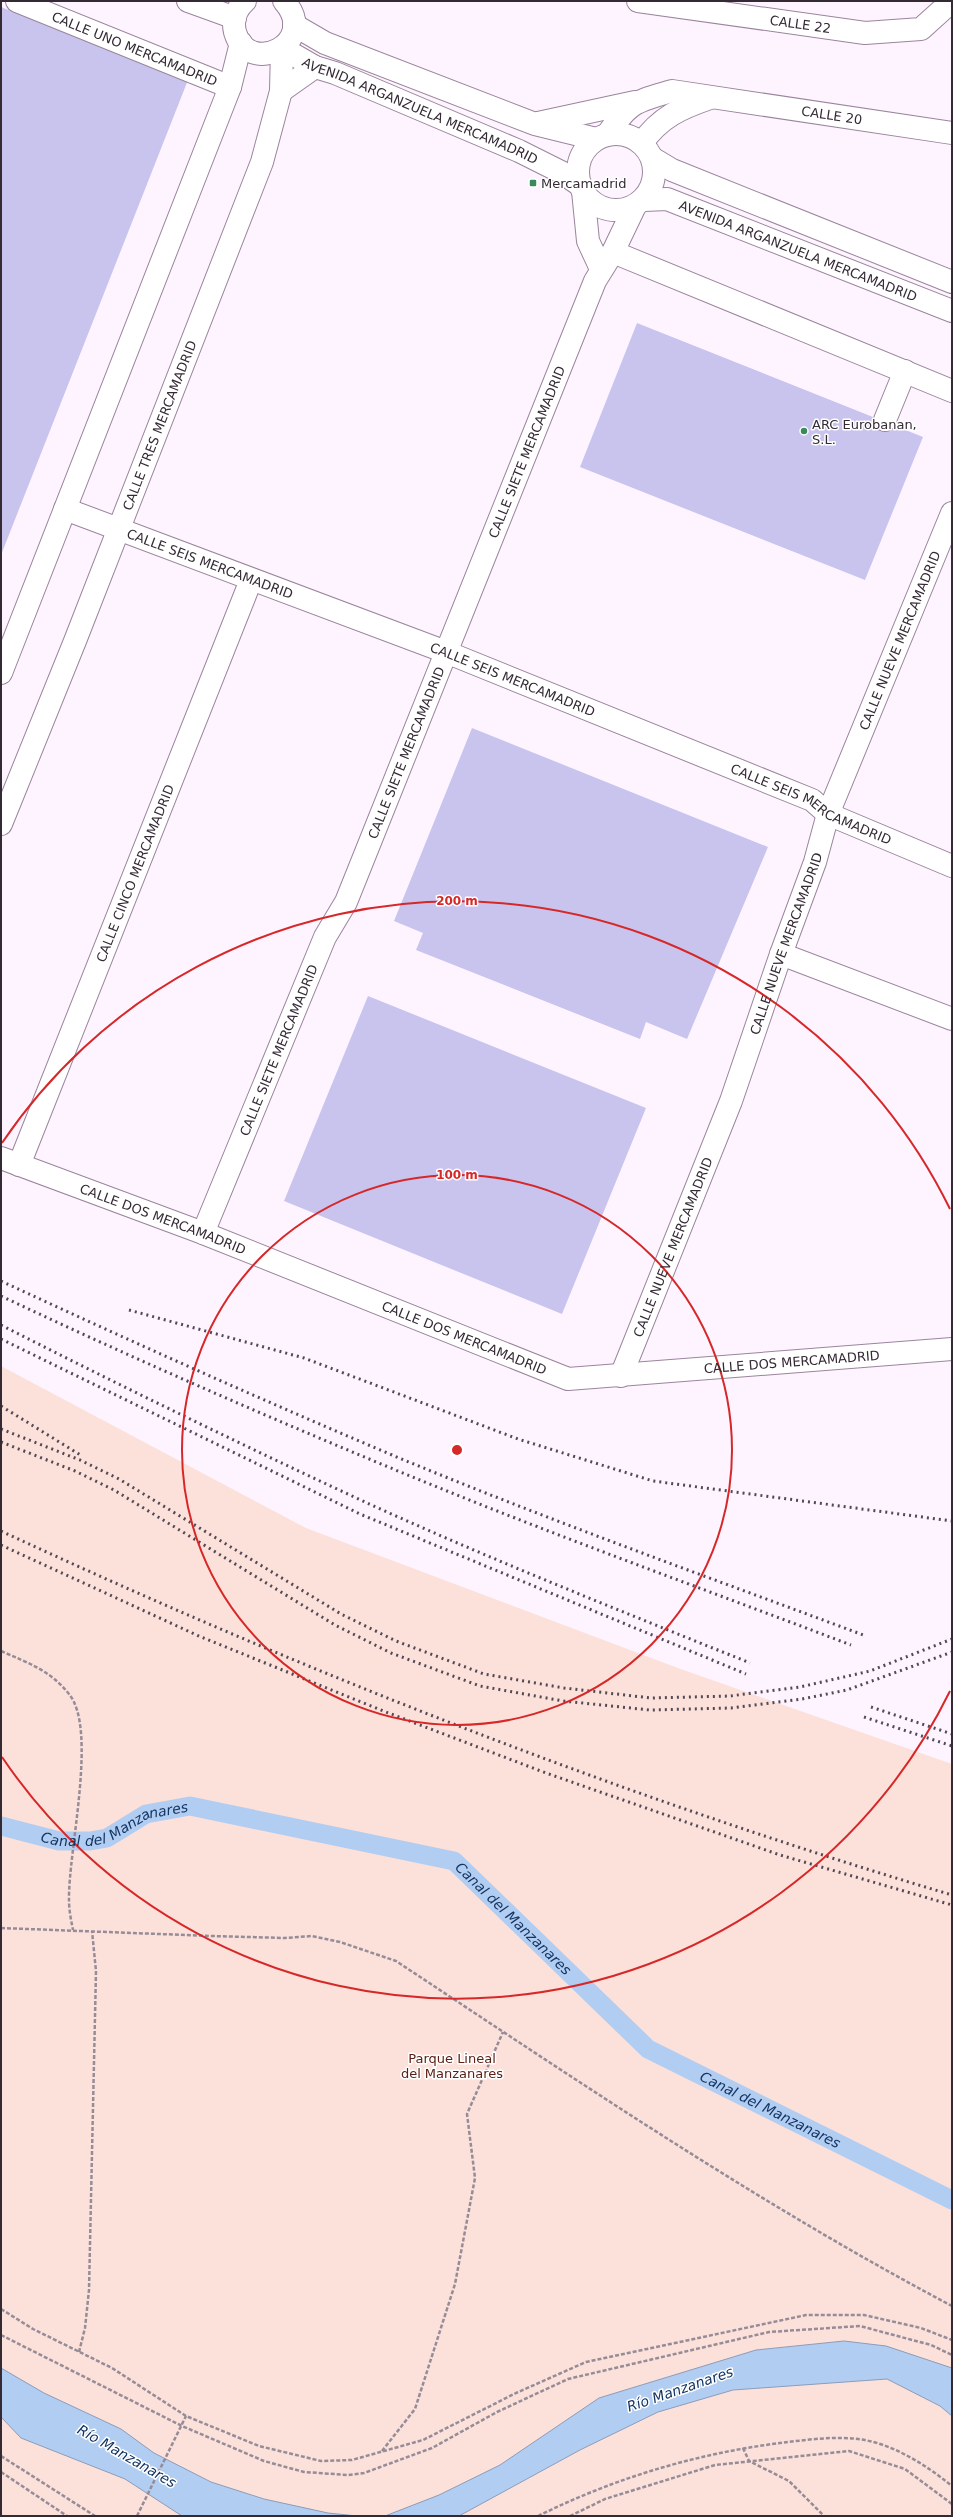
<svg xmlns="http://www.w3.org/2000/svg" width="953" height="2517" font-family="'DejaVu Sans',sans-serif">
<rect width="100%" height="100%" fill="#fef4ff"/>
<polygon fill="#fce1db" points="1,1366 306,1528 678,1668 952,1764 952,2516 1,2516"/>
<g fill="#b2cdf2" stroke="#8c9cb9">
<polygon points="844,2341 886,2346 952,2368 952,2416 940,2406 887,2379 733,2390 658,2412 580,2450 459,2516 385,2516 439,2495 500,2465 599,2398 756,2350"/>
<polygon points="1,2368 44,2393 121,2429 154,2453 211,2482 264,2499 328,2513 357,2516 182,2516 125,2479 21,2438 1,2417"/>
</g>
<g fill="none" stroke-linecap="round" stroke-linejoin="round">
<path stroke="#b2cdf2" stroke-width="19" id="s1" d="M1,1826l58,15h31l17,-3 39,-24 44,-8 264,55 194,188 304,151"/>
</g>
<g fill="#c9c4ee">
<polygon points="1,7 188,80 1,555"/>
<polygon points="637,323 923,437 865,580 580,467"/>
<polygon points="472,728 768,847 687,1039 646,1022 640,1039 416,950 423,933 394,921"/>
<polygon points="368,996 646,1108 562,1314 284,1201"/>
</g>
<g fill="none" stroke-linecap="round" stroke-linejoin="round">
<g stroke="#9b849d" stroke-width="24">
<g id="minor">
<path id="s2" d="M17,1l213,86"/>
<polyline points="188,1 235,18"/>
<path d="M245,1c-9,8 -13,19 -10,31 13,46 86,11 49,-31"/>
<path id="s3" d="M638,1l227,32 56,-4 31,-28"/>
<polyline points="294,25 325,43 535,124 596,139"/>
<polyline points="281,91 315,67"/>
<polyline points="538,123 635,102"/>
<circle cx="616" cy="172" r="38"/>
<path id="s4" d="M607,135c23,-34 28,-33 65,-44l280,42"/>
<path d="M642,143c18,-26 39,-35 68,-45"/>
<polyline points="652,158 672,170 952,282"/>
<polyline points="583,191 588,241 601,269"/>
<path id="s5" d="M644,200l23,-1 285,112"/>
<polyline points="613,252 952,391"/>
<polyline points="885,420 905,371"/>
<path id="s6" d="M65,509l381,143 366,148 16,14 124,52"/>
<polyline points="1,673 230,87 241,43"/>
<path id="s7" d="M1,824l74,-183 187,-479 19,-71 1,-43 33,19 20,6 184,78 42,21 19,13"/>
<polyline points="781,954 952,1019"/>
<path id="s8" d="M1,1158l202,75 365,146 384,-30"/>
<path id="s9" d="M19,1165l232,-585"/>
<path id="s10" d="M203,1233l122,-296 21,-35 249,-621 18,-29 22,-46"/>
<path id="s11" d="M621,1376l110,-275 50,-147 34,-92 13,-48 124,-301"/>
</g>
</g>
<g stroke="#968c97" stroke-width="2.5" stroke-dasharray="4 2" stroke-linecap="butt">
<path d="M1,1651c27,12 49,19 68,43 29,35 -1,158 0,206 0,10 2,20 4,30"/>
<path d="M1,1928l211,8 73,2 27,-2 28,6 56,19c182,120 363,243 556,345"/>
<polyline points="1,2309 33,2329 112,2368 186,2416 259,2446 321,2461 352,2460 423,2440 516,2393 586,2362 806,2315 864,2315 921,2328 952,2340"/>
<polyline points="1,2335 182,2426 264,2461 304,2472 348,2475 364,2473 432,2448 497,2412 568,2379 769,2332 860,2326 931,2345 952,2355"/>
<polyline points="79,2352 85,2328 89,2290 96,1971 92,1931"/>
<polyline points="743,2448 749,2461 789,2481 824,2516"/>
<polyline points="382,2451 415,2409 455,2284 475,2178 467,2114 503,2032"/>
<polyline points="1,2456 95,2516"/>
<polyline points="1,2472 67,2516"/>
<polyline points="137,2516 186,2416"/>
<path d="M538,2516c77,-38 157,-62 242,-73 25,-3 53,-7 78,-4 34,4 68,26 94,47"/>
<polyline points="570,2516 605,2499 715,2465 849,2451 905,2469 952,2504"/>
</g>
<use href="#minor" stroke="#fff" stroke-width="22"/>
<g stroke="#534954" stroke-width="3" stroke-dasharray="2 4" stroke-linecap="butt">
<path d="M1,1281c129,60 259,118 391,174 156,65 316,122 474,181"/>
<path d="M1,1296c127,60 255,116 385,170 153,64 310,120 465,179"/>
<polyline points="129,1310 304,1358 518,1439 653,1481 952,1521"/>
<path d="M1,1325c120,61 241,120 364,177 127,58 256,109 385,161"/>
<polyline points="1,1339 360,1514 746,1674"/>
<polyline points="1,1406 82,1456"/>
<polyline points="1,1429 80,1460 119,1479 341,1614 396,1641 484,1674 564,1688 651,1698 730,1696 800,1687 870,1671 952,1639"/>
<polyline points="1,1442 75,1471 114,1490 335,1625 391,1653 480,1686 563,1701 650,1710 731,1708 802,1699 847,1690 952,1652"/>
<path d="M1,1531c308,143 625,267 951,364"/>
<polyline points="1,1545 201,1637 386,1712 546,1773 780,1855 952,1905"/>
<polyline points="871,1707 952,1734"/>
<polyline points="864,1717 952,1746"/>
</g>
</g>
<g fill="none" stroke="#d62828" stroke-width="2">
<circle cx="457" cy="1450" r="275"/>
<path d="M950 1691A549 549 0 0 1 2 1757M2 1143A549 549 0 0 1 950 1209"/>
</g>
<g fill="#398b5c" stroke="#fff" stroke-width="1.5">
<rect x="529" y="179" width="8" height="8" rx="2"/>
<circle cx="804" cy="431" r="4"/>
</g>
<g text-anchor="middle" stroke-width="3" stroke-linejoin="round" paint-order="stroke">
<g font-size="13" fill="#342a34" stroke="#fff">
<text dy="5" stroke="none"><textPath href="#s3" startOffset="164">CALLE 22</textPath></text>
<text dy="5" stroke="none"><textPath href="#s2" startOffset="127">CALLE UNO MERCAMADRID</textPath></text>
<text dy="5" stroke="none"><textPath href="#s7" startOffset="980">AVENIDA ARGANZUELA MERCAMADRID</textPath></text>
<text dy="5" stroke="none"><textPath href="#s4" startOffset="243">CALLE 20</textPath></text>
<text dy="5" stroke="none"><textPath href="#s5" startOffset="164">AVENIDA ARGANZUELA MERCAMADRID</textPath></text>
<text dy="5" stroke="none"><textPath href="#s7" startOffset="429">CALLE TRES MERCAMADRID</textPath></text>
<text dy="5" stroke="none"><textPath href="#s10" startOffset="846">CALLE SIETE MERCAMADRID</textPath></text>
<text dy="5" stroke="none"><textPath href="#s6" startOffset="155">CALLE SEIS MERCAMADRID</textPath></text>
<text dy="5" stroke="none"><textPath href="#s11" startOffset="787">CALLE NUEVE MERCAMADRID</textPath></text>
<text dy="5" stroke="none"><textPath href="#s6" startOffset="479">CALLE SEIS MERCAMADRID</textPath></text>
<text dy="5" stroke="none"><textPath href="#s10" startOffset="522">CALLE SIETE MERCAMADRID</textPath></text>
<text dy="5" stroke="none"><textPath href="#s6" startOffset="803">CALLE SEIS MERCAMADRID</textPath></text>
<text dy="5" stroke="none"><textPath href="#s9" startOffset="314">CALLE CINCO MERCAMADRID</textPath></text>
<text dy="5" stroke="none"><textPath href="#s11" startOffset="463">CALLE NUEVE MERCAMADRID</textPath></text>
<text dy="5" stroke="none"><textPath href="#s10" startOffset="198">CALLE SIETE MERCAMADRID</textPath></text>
<text dy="5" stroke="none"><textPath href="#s8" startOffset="173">CALLE DOS MERCAMADRID</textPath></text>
<text dy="5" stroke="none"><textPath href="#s11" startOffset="139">CALLE NUEVE MERCAMADRID</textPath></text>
<text dy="5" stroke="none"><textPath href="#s8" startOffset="497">CALLE DOS MERCAMADRID</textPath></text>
<text dy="5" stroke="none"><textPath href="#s8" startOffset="833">CALLE DOS MERCAMADRID</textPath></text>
</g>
<g font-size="13" fill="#342a34" stroke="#fff" text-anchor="start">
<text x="541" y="188">Mercamadrid</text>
<text x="812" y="429">ARC Eurobanan,<tspan x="812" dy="15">S.L.</tspan></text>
</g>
<g font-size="13" fill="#5b2016" stroke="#fff">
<text x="452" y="2063">Parque Lineal<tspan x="452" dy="15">del Manzanares</tspan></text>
</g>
<g font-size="14" font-style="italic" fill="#133563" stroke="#fff">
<text dy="5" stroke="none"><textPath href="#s1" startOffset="119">Canal del Manzanares</textPath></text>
<text dy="5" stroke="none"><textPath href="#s1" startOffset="551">Canal del Manzanares</textPath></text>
<text dy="5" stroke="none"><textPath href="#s1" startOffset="875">Canal del Manzanares</textPath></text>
<text transform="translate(680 2389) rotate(-19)" y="5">Río Manzanares</text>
<text transform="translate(127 2456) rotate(30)" y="5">Río Manzanares</text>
</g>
</g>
<circle cx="457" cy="1450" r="6" fill="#d62828" stroke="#fff" stroke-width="2"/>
<g font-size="12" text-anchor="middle" font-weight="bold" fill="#d62828" stroke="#fff" stroke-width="3" stroke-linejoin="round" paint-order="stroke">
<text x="457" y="905">200 m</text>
<text x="457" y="1179">100 m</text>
</g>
<rect width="953" height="2517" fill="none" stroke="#342a34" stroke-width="4"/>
</svg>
